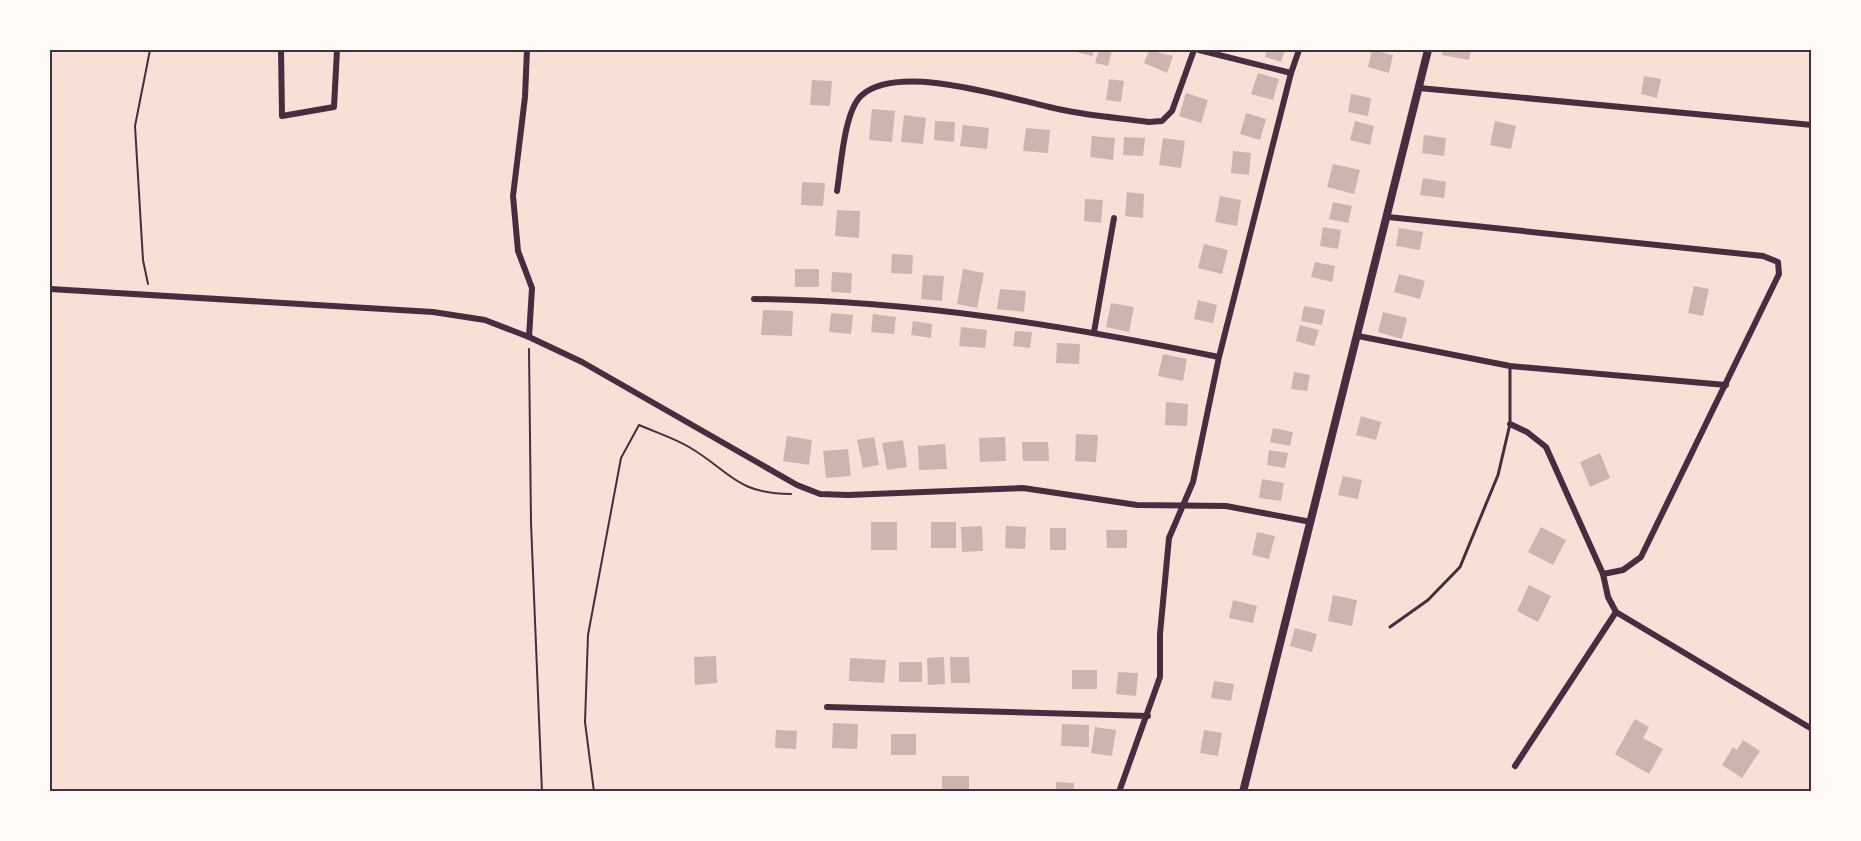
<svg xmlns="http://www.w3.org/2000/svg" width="1861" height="841" font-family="Helvetica,sans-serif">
<rect width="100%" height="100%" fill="#f7e1d7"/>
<g fill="#ccb4b1">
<polygon points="1069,50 1094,50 1092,56"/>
<polygon points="1099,50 1112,50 1108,66 1095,63"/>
<polygon points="1149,50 1173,56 1167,73 1144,63"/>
<polygon points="1267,50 1285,50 1281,62 1265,57"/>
<polygon points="1372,50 1393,55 1389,73 1368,67"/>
<polygon points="1443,50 1471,50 1469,60 1442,55"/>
<polygon points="1258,73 1279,79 1273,100 1251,94"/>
<polygon points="1644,76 1661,79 1657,98 1641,94"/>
<polygon points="1109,79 1124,81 1121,102 1106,100"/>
<polygon points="812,80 832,81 830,106 810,105"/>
<polygon points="1186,93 1208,100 1201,123 1179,116"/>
<polygon points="1351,94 1371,98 1368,116 1348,112"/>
<polygon points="872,109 895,111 892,142 869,140"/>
<polygon points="1246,113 1266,119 1260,140 1240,134"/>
<polygon points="904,115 926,118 923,144 901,142"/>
<polygon points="935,121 955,122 954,142 934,140"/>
<polygon points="1355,121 1374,126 1370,145 1350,140"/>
<polygon points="1495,121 1516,126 1511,149 1490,145"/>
<polygon points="963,125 989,128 987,149 960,146"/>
<polygon points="1026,128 1050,130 1048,153 1023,151"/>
<polygon points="1424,135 1446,138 1444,156 1422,153"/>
<polygon points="1092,136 1115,138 1113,160 1090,157"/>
<polygon points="1124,137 1145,138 1143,156 1123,155"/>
<polygon points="1163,138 1185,141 1181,168 1159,165"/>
<polygon points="1233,151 1251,153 1249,175 1231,173"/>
<polygon points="1333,164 1360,170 1354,194 1327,187"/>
<polygon points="1423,178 1446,182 1444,198 1420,195"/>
<polygon points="802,182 825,183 823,206 801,205"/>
<polygon points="1127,192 1144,194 1143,218 1125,216"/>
<polygon points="1220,196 1241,200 1237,226 1215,222"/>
<polygon points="1085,199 1103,200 1101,223 1084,221"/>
<polygon points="1333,202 1352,206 1348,223 1329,219"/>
<polygon points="837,210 860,211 859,238 835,236"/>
<polygon points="1323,227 1341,230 1338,249 1320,246"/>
<polygon points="1399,228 1423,232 1420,250 1396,246"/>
<polygon points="1204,244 1228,250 1222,274 1198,268"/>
<polygon points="892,254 913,255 912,274 891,273"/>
<polygon points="1315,262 1335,266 1332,282 1311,277"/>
<rect x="795" y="269" width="24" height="18"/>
<polygon points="963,269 984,273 977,308 957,304"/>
<polygon points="832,272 852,273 851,293 831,292"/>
<polygon points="1399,274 1425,281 1420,299 1394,292"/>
<polygon points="923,275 944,276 942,301 921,299"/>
<polygon points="1694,286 1709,289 1703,316 1688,313"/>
<polygon points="1000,289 1026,291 1024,312 997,309"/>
<polygon points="1198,300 1217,305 1213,323 1194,319"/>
<polygon points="1111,303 1134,307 1129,332 1106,327"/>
<polygon points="1304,306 1325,310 1322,325 1301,321"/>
<polygon points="763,310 793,311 792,336 761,335"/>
<polygon points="1383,312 1407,318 1402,339 1378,332"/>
<polygon points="831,313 853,315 851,334 829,332"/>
<polygon points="873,314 896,317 894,334 871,332"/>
<polygon points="913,321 932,324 931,338 911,335"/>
<polygon points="1300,325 1319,330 1314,346 1296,341"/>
<polygon points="961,327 987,330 985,348 959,346"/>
<polygon points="1015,331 1032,332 1030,348 1013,346"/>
<polygon points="1057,343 1080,344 1079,364 1056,363"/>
<polygon points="1163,354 1187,359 1183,381 1158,376"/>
<polygon points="1294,372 1310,375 1307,391 1291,389"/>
<polygon points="1166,402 1188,404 1187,426 1165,425"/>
<polygon points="1361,416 1381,422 1376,440 1356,435"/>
<polygon points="1273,428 1293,432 1290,446 1270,442"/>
<polygon points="1076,434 1098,435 1096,462 1075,461"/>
<polygon points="787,436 812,440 809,465 783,461"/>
<polygon points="874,437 879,465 863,468 857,440"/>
<polygon points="1005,437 1006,461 980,462 979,438"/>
<polygon points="903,440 907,467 887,470 882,443"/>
<polygon points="1022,442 1048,442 1049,461 1023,461"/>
<polygon points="945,444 947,469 919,470 918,446"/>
<polygon points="848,449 851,476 826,478 823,451"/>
<polygon points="1269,450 1288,453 1285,468 1267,465"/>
<polygon points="1600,453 1610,478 1590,487 1580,462"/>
<polygon points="1343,476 1362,480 1358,499 1338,495"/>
<polygon points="1262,479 1284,483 1281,501 1259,498"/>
<rect x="871" y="522" width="26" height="28"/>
<rect x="931" y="522" width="25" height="26"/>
<polygon points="982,526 983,551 962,552 961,527"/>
<polygon points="1006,526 1026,527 1025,549 1005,548"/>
<polygon points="1541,527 1566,540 1553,565 1528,552"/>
<rect x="1050" y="528" width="16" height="22"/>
<polygon points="1106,530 1127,530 1127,548 1107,548"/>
<polygon points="1257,532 1275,536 1269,559 1252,555"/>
<polygon points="1529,585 1551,596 1538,622 1517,611"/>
<polygon points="1333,595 1357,600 1352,626 1328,621"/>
<polygon points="1233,600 1257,606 1253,623 1229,618"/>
<polygon points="1295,628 1317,634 1312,652 1290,646"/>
<polygon points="716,656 717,683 695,685 694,657"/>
<polygon points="944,657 945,684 928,685 927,658"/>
<polygon points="950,657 969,657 970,683 951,683"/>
<polygon points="850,658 886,660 884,683 849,681"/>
<rect x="899" y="662" width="23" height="20"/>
<rect x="1072" y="670" width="25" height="19"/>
<polygon points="1118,672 1138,673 1136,696 1116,694"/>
<polygon points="1214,681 1234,684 1231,701 1211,698"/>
<polygon points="1635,719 1649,727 1643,738 1663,749 1649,774 1615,754"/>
<polygon points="833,723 858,724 857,749 832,748"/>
<polygon points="1062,724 1089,725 1089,747 1061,746"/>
<polygon points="1095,727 1116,730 1112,756 1091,753"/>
<polygon points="776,730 797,731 796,749 775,748"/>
<polygon points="1204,730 1222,733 1218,756 1200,753"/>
<rect x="891" y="734" width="25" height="21"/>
<polygon points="1743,740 1760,751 1742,778 1722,765 1733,747 1737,750"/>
<rect x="942" y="776" width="27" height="16"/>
<polygon points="1056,782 1074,783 1074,792 1056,792"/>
</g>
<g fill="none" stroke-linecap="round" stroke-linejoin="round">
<g stroke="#4a2c40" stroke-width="2">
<polyline points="148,284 143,260 135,126 150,50"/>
<polyline points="529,349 531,523 542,792"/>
<path d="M594,792l-9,-70 3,-87 33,-177 18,-33c16,7 35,13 50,22 41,24 47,47 102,47"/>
</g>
<polyline stroke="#4a2c40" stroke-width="3" points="1390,627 1428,600 1460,567 1498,475 1510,424 1510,366"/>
<g stroke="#4a2c40" stroke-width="6">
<polyline points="281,50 282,116 334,107 337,50"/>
<polyline points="527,50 525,97 513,196 518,251 532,288 529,337"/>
<polyline points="1199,50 1291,73"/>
<polyline points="1419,88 1812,125"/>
<path d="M837,191c4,-24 7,-81 25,-96 39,-34 154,6 201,15 28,6 57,8 86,12l13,-1 10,-10 22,-61"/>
<polyline points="1388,217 1763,256 1778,262 1779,274 1641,557 1623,570 1603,574"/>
<polyline points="50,289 433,312 485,320 529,337 582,362 797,485 820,494 848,495 1023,488 1137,505 1226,506 1311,522"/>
<path d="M754,299c160,2 309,26 465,58"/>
<polyline points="1094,332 1114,218"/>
<polyline points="1358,336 1510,366 1726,385"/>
<polyline points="1510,424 1527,432 1546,447 1603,574 1608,597 1616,612 1812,729"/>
<polyline points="827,707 1148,716"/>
<polyline points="1515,766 1616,612"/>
<polyline points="1119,792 1160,677 1160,634 1169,538 1193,482 1219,357 1291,73 1299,50"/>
</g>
<polyline stroke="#4a2c40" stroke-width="8" points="1243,792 1428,50"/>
</g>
<rect width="1861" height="841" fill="none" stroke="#fffaf5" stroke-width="102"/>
<rect x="51" y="51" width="1759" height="739" fill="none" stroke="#4a2c40" stroke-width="2"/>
</svg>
